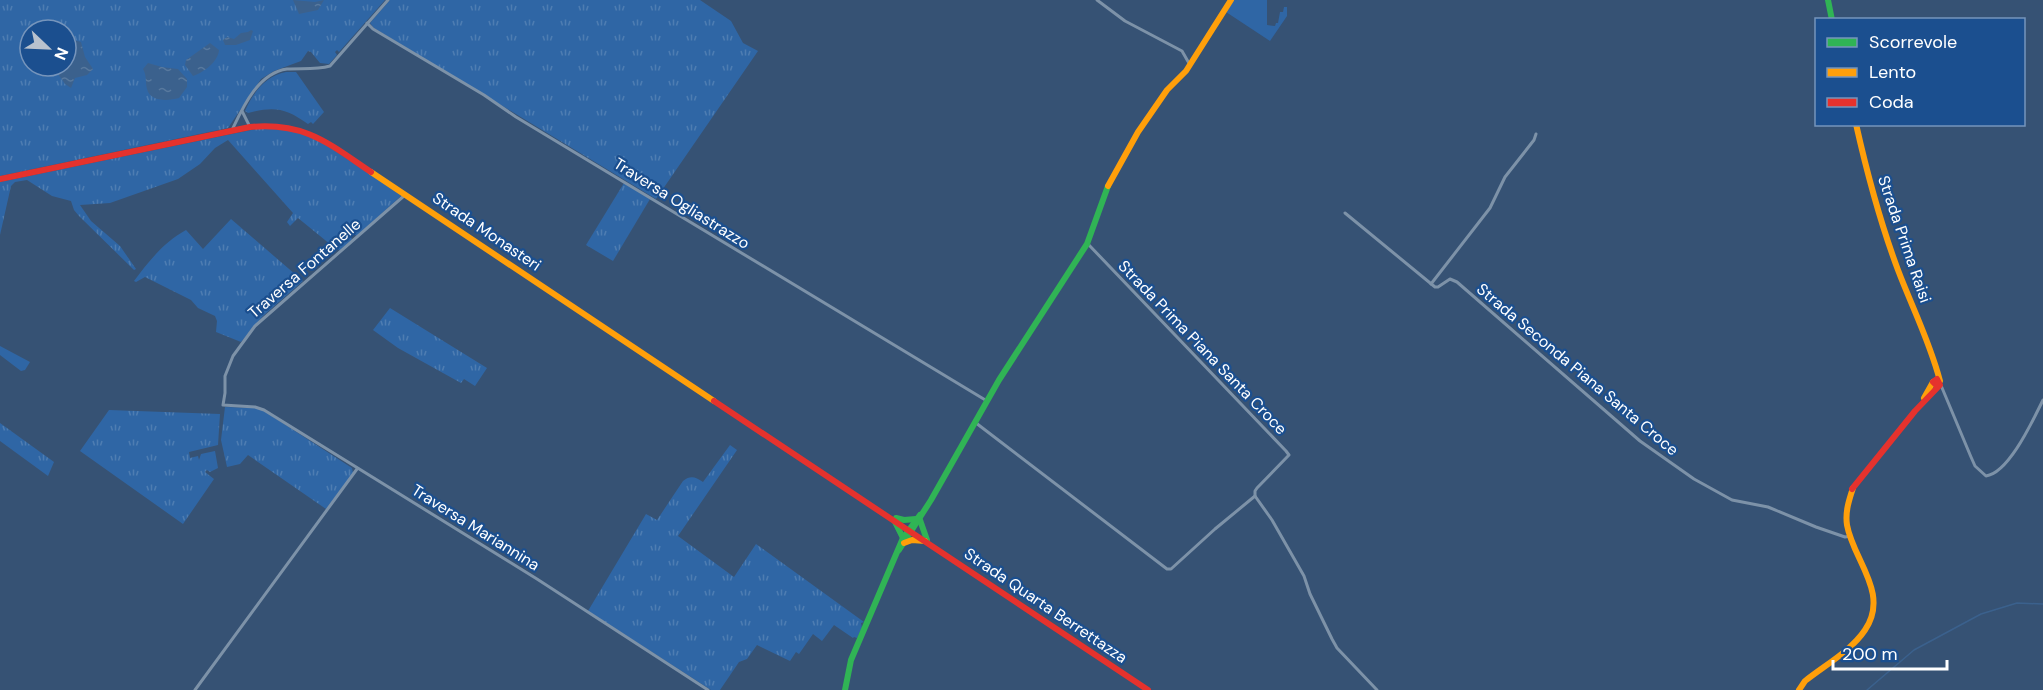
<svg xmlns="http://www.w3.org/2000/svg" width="2043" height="690" font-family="'DM Sans',sans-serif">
<defs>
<pattern id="grass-tufts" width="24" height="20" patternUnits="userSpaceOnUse" patternTransform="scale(1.5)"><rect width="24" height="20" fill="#2f66a5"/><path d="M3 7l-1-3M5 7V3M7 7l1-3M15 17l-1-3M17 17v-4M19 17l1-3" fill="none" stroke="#4e7db2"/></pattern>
<pattern id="water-ripples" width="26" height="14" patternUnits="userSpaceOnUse" patternTransform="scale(1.5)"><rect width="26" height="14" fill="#3b618d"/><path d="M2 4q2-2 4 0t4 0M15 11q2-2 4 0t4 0" fill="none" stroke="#58799e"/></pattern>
</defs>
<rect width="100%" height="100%" fill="#365274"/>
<g fill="url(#grass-tufts)" fill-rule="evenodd">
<path d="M0,0h385l-46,52 -2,-2 -2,2 2,3 -8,9 -9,-1 -9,-11 -3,-1 -7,10 -27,10 -13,8 -33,49 -228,48zM30,30h36v36h-36z"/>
<polygon points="390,0 700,0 731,21 743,43 758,51 656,199 374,28 370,23"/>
<path d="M286,72h10l28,40 -11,12 -2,-2 -3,2c-22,-16 -34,-18 -60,-11l-3,-2c8,-19 21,-35 41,-39z"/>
<polygon points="261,128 288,130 314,137 402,195 357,236 353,234 351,236 352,240 340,250 336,249 298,218 290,226 287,222 293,213 228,140 215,148 200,164 178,179 110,203 80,205 91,221 120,246 136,269 134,270 79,216 74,210 71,201 52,196 27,180 15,182 11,186 0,235 0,182"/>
<polygon points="624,183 650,199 613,261 586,245"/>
<path d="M231,219l72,62 -40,35 -22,26 -25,-10 1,-11 -2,-5 -17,-8 -7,-8 -46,-23 -9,5 -2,-1c15,-20 30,-39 52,-51l17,19z"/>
<polygon points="390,308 487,368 475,386 464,379 461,383 398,348 373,330"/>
<polygon points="0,346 30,362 25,370 21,371 0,355"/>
<polygon points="225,407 257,408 264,411 352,468 353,473 326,509 248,455 240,464 227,467 221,440"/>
<polygon points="109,410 220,414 218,445 189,452 190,458 198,456 199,460 201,454 215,451 218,468 210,472 207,470 205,472 214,479 183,524 80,451"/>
<polygon points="0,423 54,462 48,476 0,441"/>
<path d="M730,445l7,5 -59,86 56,41 22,-33 108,78 -3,1 1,5 -5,10 -3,-1 -1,1 -19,-13 -12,16 -9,-7 -14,20 -3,-2 -6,9 -33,-16 -10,14 -8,3 -19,28h-9l-123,-79 58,-97 11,6 26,-39c8,-6 12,-4 20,1z"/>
</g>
<polygon fill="#2f66a5" points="1234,0 1267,0 1267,25 1275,26 1276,23 1278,23 1280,12 1283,12 1284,7 1287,7 1287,16 1270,41 1226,12"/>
<g fill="url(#water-ripples)">
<polygon points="293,0 315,2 324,0 318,10 299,14"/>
<polygon points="251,30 253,31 250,40 236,45 225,45 223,40 227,37 234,39 241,33 248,32"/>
<polygon points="66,38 81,42 85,57 93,69 87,75 75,78 71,88 65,84 58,74 52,73 45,77 38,74 36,71 38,66 54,66 60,69 66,66 70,59 67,55"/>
<path d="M210,43l9,7c-1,12 -15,22 -26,26l-8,-11 1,-5z"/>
<path d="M148,63l14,4 16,2 9,10v8l-8,11c-11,3 -29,4 -32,-9 -2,-8 0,-13 -4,-20z"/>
</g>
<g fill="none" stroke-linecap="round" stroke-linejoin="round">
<polyline stroke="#3b618d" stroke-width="1.5" points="1867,690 1914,650 1981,614 2017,603 2043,604"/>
<g stroke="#7d92a8" stroke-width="3">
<polyline points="1097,0 1125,21 1182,51 1190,65"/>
<polyline points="367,23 373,29 484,95 516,117 987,401"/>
<polyline points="242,111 250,127"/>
<path d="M232,130c11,-23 26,-57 55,-61 14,-1 29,1 43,-3l58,-66"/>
<polyline points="405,195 255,326 233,356 225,376 225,393 223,405 255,407 264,410 537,579 708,690"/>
<polyline points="1345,213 1435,287 1438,287 1450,279 1457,282 1640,441 1694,479 1732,500 1768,507 1816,527 1845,537 1851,536"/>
<polyline points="1088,244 1286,451 1289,455 1257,488 1255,491 1255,496 1272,520 1304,576 1310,594 1332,639 1337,648 1377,690"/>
<polyline points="1431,284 1490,208 1505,177 1534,140 1536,134"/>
<path d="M1940,383l31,74 4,9 11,10c23,-3 47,-56 57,-76"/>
<polyline points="976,423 1167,569 1171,569 1215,529 1255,496"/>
<polyline points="195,690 357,469"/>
</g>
<g stroke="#30b455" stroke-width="6">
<polyline points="1828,0 1832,20"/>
<polyline points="896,518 904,520 916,519"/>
<polyline points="920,520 927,540"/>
<polyline points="895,522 903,538"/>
<polyline points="899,550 931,500 999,380 1087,244 1108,186"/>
<polyline points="845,690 851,660 903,538 920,515"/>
</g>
<g stroke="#ff9f0a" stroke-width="6">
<path d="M1856,124c11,49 24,98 42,146 14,37 32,72 42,111"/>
<polyline points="371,172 714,401"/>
<polyline points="1108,186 1138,132 1167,90 1186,71 1231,0"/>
<polyline points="1924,398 1933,382"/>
<polyline points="904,543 912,540 925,541"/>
<path d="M1799,690l6,-9c20,-16 46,-30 60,-51 25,-37 -12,-70 -18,-105 -2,-13 2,-25 6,-37"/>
</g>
<g stroke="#e5322d" stroke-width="6">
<path d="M0,179l250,-52c55,-5 78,16 121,45"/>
<polyline points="714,401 1148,690"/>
<polyline points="1852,489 1915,411 1940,385 1937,379 1933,382 1937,386"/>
</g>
</g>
<g text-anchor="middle" stroke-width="4.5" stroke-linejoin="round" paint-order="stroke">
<g font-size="16" fill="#fff" stroke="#1b4f8f">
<text transform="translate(682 203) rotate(32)" y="6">Traversa Ogliastrazzo</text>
<text transform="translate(487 231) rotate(34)" y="6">Strada Monasteri</text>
<text transform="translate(1905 239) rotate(71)" y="6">Strada Prima Raisi</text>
<text transform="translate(304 268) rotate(-41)" y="6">Traversa Fontanelle</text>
<text transform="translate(1203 347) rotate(46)" y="6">Strada Prima Piana Santa Croce</text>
<text transform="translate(1578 369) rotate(40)" y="6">Strada Seconda Piana Santa Croce</text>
<text transform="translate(476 527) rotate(32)" y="6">Traversa Mariannina</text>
<text transform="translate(1046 605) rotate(34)" y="6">Strada Quarta Berrettazza</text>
</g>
</g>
<rect x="1815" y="18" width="210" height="108" fill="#1b4f8f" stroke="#7695bc" stroke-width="1.5"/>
<rect x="1827" y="38" width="30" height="9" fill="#30b455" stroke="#7695bc" stroke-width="1.5"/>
<text x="1869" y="48" font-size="18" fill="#ffffff">Scorrevole</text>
<rect x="1827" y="68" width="30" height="9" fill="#ff9f0a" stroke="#7695bc" stroke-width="1.5"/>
<text x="1869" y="78" font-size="18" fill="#ffffff">Lento</text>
<rect x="1827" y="98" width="30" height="9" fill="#e5322d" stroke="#7695bc" stroke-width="1.5"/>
<text x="1869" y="108" font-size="18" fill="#ffffff">Coda</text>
<g transform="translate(48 48) rotate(113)"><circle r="28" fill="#1b4f8f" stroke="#7695bc" stroke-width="1.5"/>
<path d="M0-4.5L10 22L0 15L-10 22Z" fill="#b9c2ce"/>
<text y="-9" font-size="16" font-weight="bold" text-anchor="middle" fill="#ffffff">N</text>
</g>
<path d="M1833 660v9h114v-9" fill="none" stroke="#ffffff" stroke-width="3"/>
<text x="1842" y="660" font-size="18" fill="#ffffff" stroke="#1b4f8f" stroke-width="4.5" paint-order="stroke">200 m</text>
</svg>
